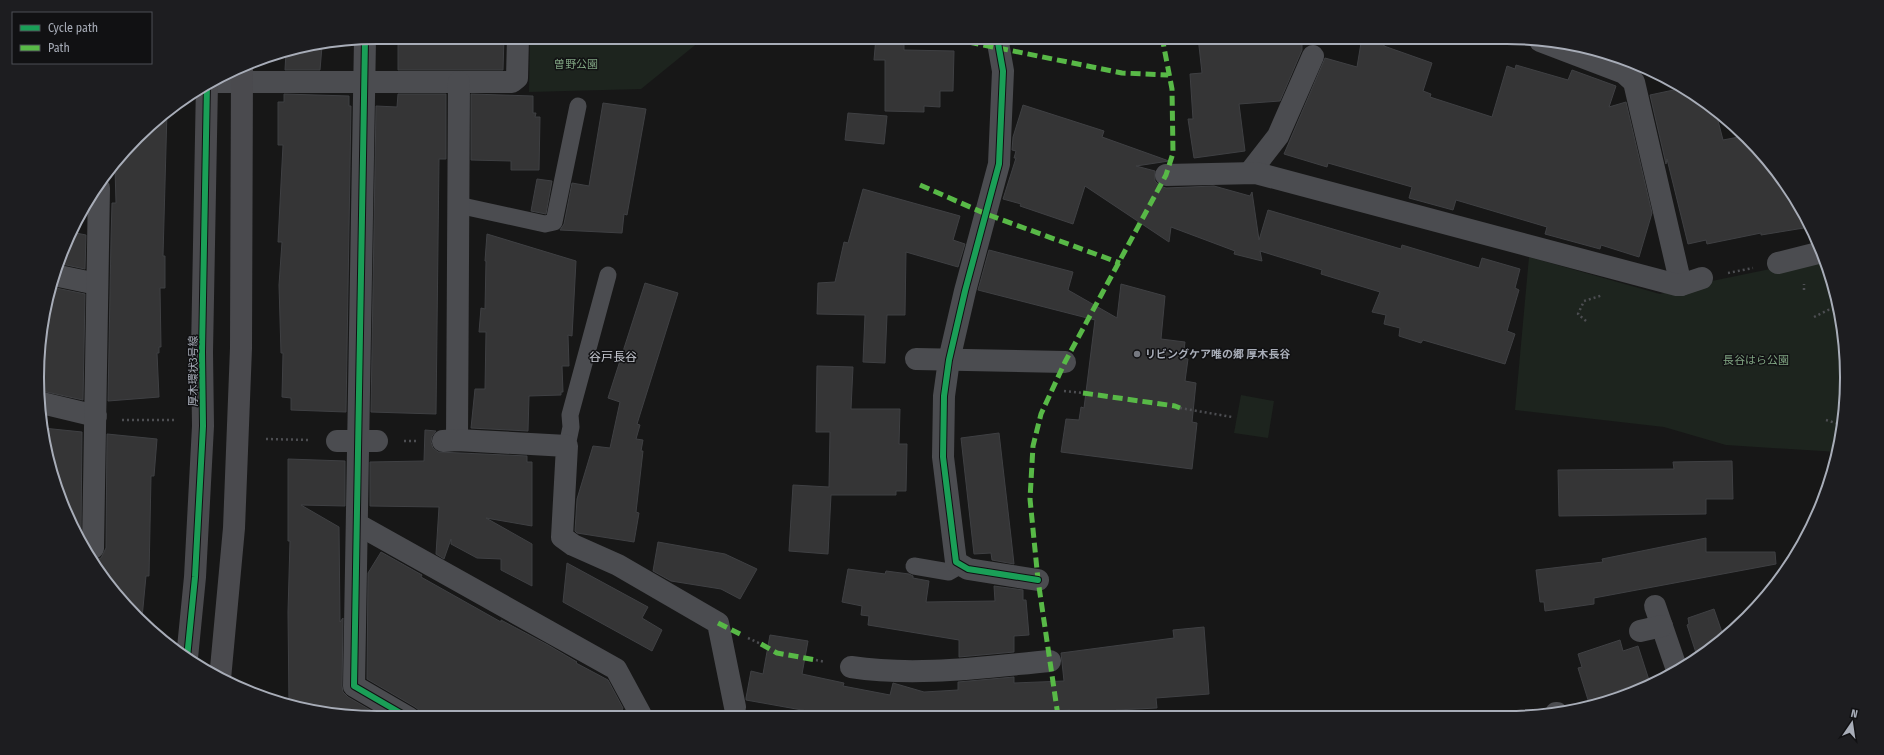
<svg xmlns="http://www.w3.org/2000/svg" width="1884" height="755" font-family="'Fira Sans Condensed','Noto Sans JP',sans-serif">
<rect width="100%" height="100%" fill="#171717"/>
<g fill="#1d241e">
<polygon points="530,37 705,37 641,89 529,92"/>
<path d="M1529,257l131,37 47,-12 117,-24c11,42 26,99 22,142 -1,17 -6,35 -8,52l-112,-7 -62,-18 -149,-17z"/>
<polygon points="1241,395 1274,401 1268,438 1234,433"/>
</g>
<g fill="#353536" stroke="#3f4043">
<polygon points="398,37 504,37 503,70 398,70"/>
<polygon points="876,37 904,37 904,50 954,51 953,91 940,91 940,107 924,106 924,112 885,111 885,60 874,60"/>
<polygon points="1198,37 1302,37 1302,50 1280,101 1239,104 1245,151 1194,158 1188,119 1193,119 1190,74 1202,73"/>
<polygon points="1362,37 1384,41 1384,46 1432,63 1423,91 1431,94 1430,97 1492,117 1507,66 1515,69 1516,65 1568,80 1572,70 1616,86 1609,107 1626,102 1652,213 1639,257 1601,245 1600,249 1545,234 1547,227 1456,200 1453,210 1409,198 1412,187 1328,163 1327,167 1284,154 1325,58 1357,67"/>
<polygon points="322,46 320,70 285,70 286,52"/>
<polygon points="1683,88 1715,109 1723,140 1744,136 1763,153 1801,207 1810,227 1761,235 1761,233 1707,244 1706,240 1688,244 1667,159 1666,164 1650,95"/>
<polygon points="284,94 349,96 349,106 351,106 346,412 291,410 291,398 282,397 283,353 281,353 279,285 282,242 278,242 283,145 278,145 278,102 284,102"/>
<polygon points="398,94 446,94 446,159 439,159 436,414 371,412 376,106 397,107"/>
<polygon points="471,94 533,96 533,113 536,113 535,117 540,117 539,170 511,170 511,161 471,160"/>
<polygon points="603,103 646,109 627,215 624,214 622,233 560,230 564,224 572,183 589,186"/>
<polygon points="1023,105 1104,131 1102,137 1169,161 1136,166 1155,171 1155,181 1160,186 1166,188 1214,186 1250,196 1252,192 1259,240 1268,210 1401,249 1402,245 1479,268 1482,258 1520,269 1515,288 1519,290 1507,331 1515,334 1505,364 1423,340 1421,343 1399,336 1400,328 1384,324 1386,315 1372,312 1380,292 1321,274 1322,270 1260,251 1262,261 1234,254 1235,251 1171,227 1169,242 1085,186 1073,224 1020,206 1021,204 1003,199 1016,158 1014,158 1016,151 1012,150 1013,137"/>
<polygon points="167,111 163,256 165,256 165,288 160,288 161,347 159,347 159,353 157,353 159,397 108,401 111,239 112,203 116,203 115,168 153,121"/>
<polygon points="848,113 887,116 884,144 845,140"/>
<polygon points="537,179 552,181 546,214 531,211"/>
<polygon points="863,189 960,216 953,240 965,244 958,267 906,252 905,315 887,315 885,363 863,362 865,315 817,314 818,283 835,282 844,242 848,243"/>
<polygon points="71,232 86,235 85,269 57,263"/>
<polygon points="487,234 576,261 572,336 568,335 569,366 562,366 563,392 561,392 561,395 529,396 528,431 471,428 475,389 485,389 486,332 479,332 481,308 485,309 486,261 485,261"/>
<polygon points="989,250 1073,272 1068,290 1117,318 1121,284 1165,296 1161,339 1185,342 1183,358 1188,359 1185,381 1196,383 1192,422 1197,423 1192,469 1061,452 1066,419 1079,420 1081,407 1084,408 1095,320 978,290"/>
<polygon points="645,283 678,293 637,424 640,425 636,439 643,440 641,451 643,451 636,512 639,513 634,542 577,533 575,531 577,499 593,446 610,448 620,402 608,398"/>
<polygon points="51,287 85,294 83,400 42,391 40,333"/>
<polygon points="817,366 853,367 851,409 900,409 899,444 907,444 906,491 896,491 896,495 831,495 828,554 789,551 793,485 829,487 830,432 816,432"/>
<polygon points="43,428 82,432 81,533 77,534 63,508 44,444"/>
<polygon points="425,430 436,431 432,436 431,442 433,448 438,452 527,456 527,462 532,462 532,526 486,518 532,544 532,586 501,570 501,559 477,558 451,544 451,539 444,559 436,554 439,507 370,506 370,462 424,461"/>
<polygon points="999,433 1011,537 1014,564 992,560 991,553 974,554 961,438"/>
<polygon points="107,434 157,439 154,476 151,476 149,576 146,576 142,618 95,567 91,560 101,558 106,548"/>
<polygon points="288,459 345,461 345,506 301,505 339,527 340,622 343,618 342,686 343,692 348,697 384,718 289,706 288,612 290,541 288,541"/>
<polygon points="1732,461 1733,499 1706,499 1706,514 1559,516 1558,470 1674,469 1673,462"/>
<polygon points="1706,538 1706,552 1775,552 1776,564 1594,598 1594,604 1545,611 1544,602 1540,602 1536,570 1603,562 1602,559"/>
<polygon points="658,542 725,554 757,569 740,599 721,589 671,581 653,571"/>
<polygon points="381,552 422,575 421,577 501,622 501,620 548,645 577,662 576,663 608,680 623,708 619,717 421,718 420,711 415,707 367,679 368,573"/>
<polygon points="567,563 648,607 642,618 662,630 652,651 563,602"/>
<polygon points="848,569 885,574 886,571 909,574 913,576 913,578 929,581 926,602 995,601 994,586 1023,590 1023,600 1026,600 1029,635 1014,636 1014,652 959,657 959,640 868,625 869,616 861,615 862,606 842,602"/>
<polygon points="1714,609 1724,638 1697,656 1687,625 1689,624 1688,618"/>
<polygon points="1204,627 1209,694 1156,698 1157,708 1116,710 1117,716 1071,716 1070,710 980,715 980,716 812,717 813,712 746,700 746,698 751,671 763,674 770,635 808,641 802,674 844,683 843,686 890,695 893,683 924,692 958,690 958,682 1014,677 1014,683 1064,681 1061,653 1174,638 1173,630"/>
<polygon points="1620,640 1623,651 1638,646 1649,680 1614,692 1615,695 1589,703 1578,668 1582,667 1578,654"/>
</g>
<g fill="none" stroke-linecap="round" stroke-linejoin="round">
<g stroke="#4d4e52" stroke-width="2.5" stroke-dasharray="2 3" stroke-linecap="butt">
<polyline points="1728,273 1753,268"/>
<polyline points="1804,290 1804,284"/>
<polyline points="1814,317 1828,310 1838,309"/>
<polyline points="1586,321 1578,314 1584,301 1603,295"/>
<polyline points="1064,391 1083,393"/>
<polyline points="1180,408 1232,417"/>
<polyline points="122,420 177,420"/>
<polyline points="1826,420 1842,425"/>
<polyline points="266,439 311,440"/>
<polyline points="404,441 417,441"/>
<polyline points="748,638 761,644"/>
<polyline points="816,660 825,662"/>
</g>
<g stroke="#4b4c50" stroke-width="17">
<polyline points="458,205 545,224 554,222 578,106"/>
<polyline points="567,446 571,427 570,415 608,275"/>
<polyline points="914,566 949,572 961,565"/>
</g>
<g stroke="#4b4c50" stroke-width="22">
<polyline points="997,37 1003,71 999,164 965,291 949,360 944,396 943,457 956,562 968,569 1038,580"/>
<polyline points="365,39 354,686 409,718"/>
<polyline points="1540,41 1624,73 1634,82 1681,285"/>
<polyline points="209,82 512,82 517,78 518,37"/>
<polyline points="1250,172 1278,136 1313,56"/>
<polyline points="1166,175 1256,173 1677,285 1681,285 1702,278"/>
<polyline points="1778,263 1822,252"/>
<polyline points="54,275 97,284"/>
<polyline points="916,359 1065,362"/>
<polyline points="42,403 96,416"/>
<polyline points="457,440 459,82"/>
<polyline points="337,441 377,441"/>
<polyline points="443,441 457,440 567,446 562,537 573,545 618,565 718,623 735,707"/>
<polyline points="357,524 616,669 642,717"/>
<polyline points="83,545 93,548 99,188"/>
<polyline points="1655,606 1677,670"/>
<polyline points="1640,631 1662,626"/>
<path d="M851,667c66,10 133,0 199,-6"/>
<polyline points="1556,713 1557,713"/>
</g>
<g stroke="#4a4a4e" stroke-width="22">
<polyline points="187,658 195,577 203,426 202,352 207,83"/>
<polyline points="220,679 234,528 241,348 242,67"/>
</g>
<g stroke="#58b947" stroke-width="5" stroke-dasharray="10 5" stroke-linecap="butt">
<polyline points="954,39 1122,73 1168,75"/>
<polyline points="920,185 986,214 1120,263"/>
<polyline points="1083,393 1175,406 1180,408"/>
<polyline points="718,623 740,634"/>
<polyline points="761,644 777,653 816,660"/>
<polyline points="1058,716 1038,580 1030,499 1033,446 1041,414 1065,362 1166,175 1173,153 1172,89 1162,37"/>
</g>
<g stroke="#111113" stroke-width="8">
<g id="cycleway">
<polyline points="997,37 1003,71 999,164 965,291 949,360 944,396 943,457 956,562 968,569 1038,580"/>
<polyline points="365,39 354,686 409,718"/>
<polyline points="187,658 195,577 203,426 202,352 207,83"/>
</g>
</g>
<use href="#cycleway" stroke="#1a9f57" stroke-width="6"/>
</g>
<circle fill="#757880" stroke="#111113" stroke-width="1.5" cx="1137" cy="354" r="4"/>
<g text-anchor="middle" stroke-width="3" stroke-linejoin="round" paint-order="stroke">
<g font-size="11" fill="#7fa381" stroke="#111113">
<text x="576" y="68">曽野公園</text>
<text x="1756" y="364">長谷はら公園</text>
</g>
<g font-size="11" font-weight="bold" fill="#a8adb8" stroke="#111113" text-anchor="start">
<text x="1145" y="358">リビングケア唯の郷 厚木長谷</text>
</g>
<g font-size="11" fill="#a8adb8" stroke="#111113">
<text transform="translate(193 371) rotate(-90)" y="4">厚木環状3号線</text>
</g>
<g font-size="12" fill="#c9ccd4" stroke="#111113">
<text x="613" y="361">谷戸長谷</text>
</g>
</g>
<path d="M0 0H1884V755H0ZM377 44H1507A333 333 0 0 1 1840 377V378A333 333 0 0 1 1507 711H377A333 333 0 0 1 44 378V377A333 333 0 0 1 377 44Z" fill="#1d1d20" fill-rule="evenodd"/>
<path fill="none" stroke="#a8adb8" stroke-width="2" d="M377 44H1507A333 333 0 0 1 1840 377V378A333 333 0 0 1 1507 711H377A333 333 0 0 1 44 378V377A333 333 0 0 1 377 44Z"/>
<rect x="12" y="12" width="140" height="52" fill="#111113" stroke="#4d4f55"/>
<rect x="20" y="25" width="20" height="6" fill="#1a9f57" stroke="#4d4f55"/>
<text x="48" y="32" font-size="12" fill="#a8adb8">Cycle path</text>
<rect x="20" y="45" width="20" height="6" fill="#58b947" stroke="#4d4f55"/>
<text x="48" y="52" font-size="12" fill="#a8adb8">Path</text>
<g transform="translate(1852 723) rotate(13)" stroke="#111113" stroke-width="3" paint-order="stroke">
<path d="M0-3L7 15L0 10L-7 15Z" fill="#a8adb8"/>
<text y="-6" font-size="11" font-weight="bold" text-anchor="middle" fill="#a8adb8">N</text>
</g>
</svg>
